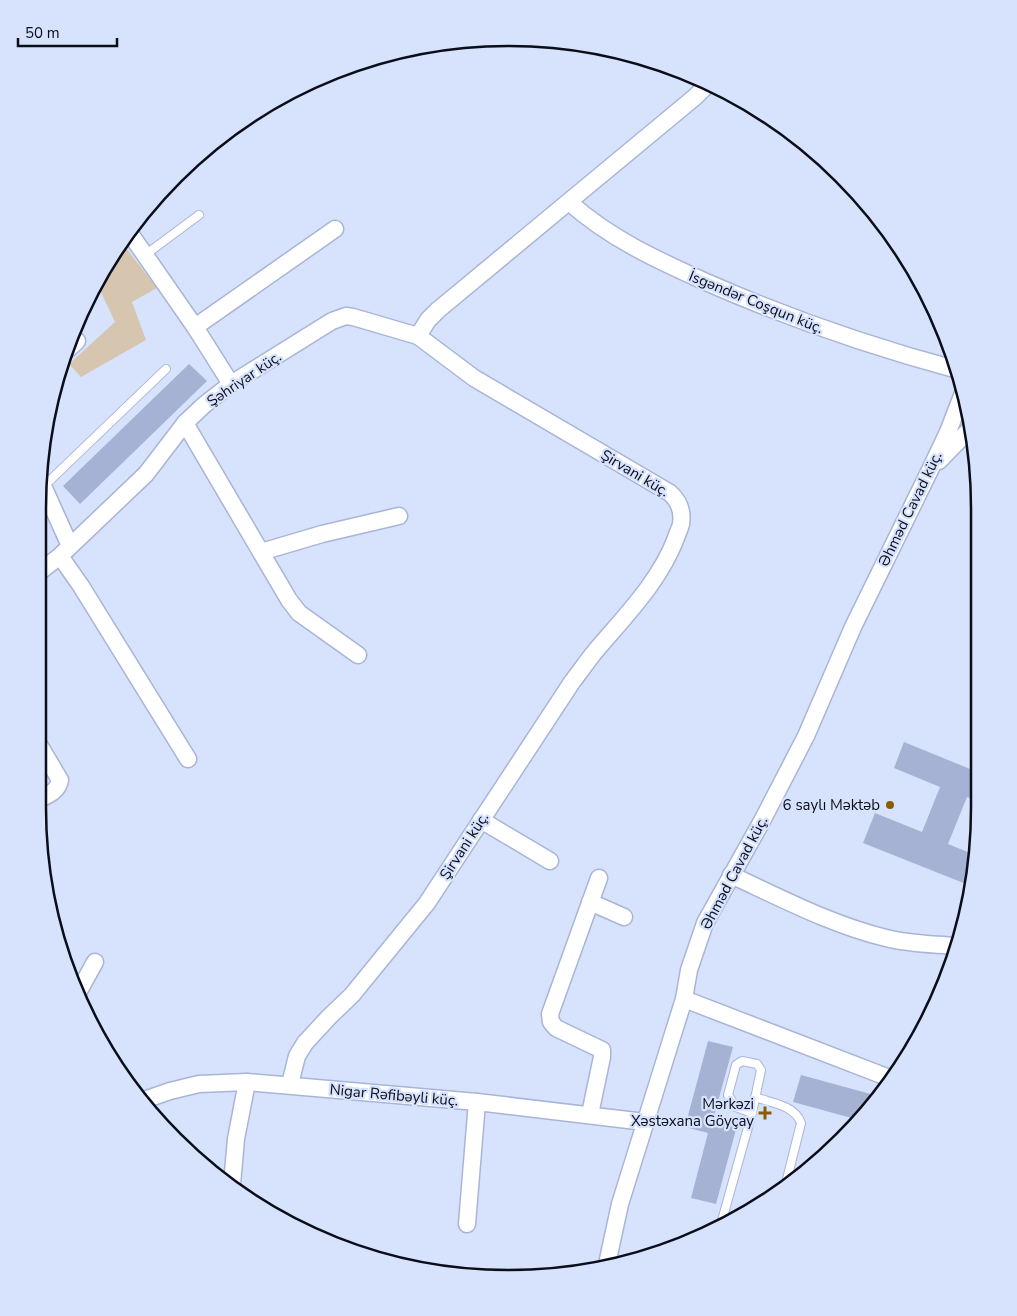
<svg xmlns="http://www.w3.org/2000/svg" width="1017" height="1316" font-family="'Nunito Sans',sans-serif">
<rect width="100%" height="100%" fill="#d7e2fd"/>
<polygon fill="#d7c6af" points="123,244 157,288 132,302 146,340 81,377 69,364 115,322 99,288"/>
<g fill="#a6b2d3">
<polygon points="189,364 207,381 80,504 63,486"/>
<polygon points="904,742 975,771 975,800 967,797 948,844 975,855 975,869 971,886 863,843 875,813 922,832 940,787 894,768"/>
<polygon points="708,1041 733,1047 714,1116 738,1122 716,1204 691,1198 708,1133 685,1127"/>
<polygon points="801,1075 878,1096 859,1120 793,1102"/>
</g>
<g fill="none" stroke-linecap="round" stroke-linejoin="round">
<g stroke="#a9b5d6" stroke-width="10">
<g id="lane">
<polyline points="145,255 199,215"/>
<polyline points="43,487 166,369"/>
<path d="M755,1097c16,6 40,8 46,26l-16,64"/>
<polyline points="721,1224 752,1113 761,1070 757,1064 742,1061 736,1065 728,1095 736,1107 752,1113"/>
</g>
</g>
<g stroke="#a9b5d6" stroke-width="19">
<g id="street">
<path d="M569,202c40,36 88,58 137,80 82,36 166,65 252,88"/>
<polyline points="129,232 195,327 231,384"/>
<polyline points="195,327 335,229"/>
<polyline points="65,352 77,341"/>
<polyline points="185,423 289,600 299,613 358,655"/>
<polyline points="939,461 971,428"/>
<polyline points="39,477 70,546"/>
<polyline points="261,552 322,534 399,516"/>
<polyline points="60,556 81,586 188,759"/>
<polyline points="38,573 60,556 146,474 185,423 204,405 231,384 332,321 346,316 353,317 418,336"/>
<path d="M38,800c9,-5 20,-8 22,-20l-22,-37"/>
<polyline points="481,820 550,861"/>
<path d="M731,875c50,23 101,50 155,63 23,6 46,6 69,8"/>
<polyline points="590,902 624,917"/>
<polyline points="79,991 95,962"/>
<polyline points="684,999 892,1079"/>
<path d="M290,1084l7,-28 8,-13 24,-26 23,-22 75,-92 145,-221c7,-9 14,-19 21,-28 30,-36 66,-71 83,-116 1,-4 4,-9 5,-14 2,-13 -2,-23 -11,-31l-196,-115 -56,-42 10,-16 10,-10 257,-213 13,-13"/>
<polyline points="144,1100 170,1091 199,1084 247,1082 477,1102 645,1122"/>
<polyline points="590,1114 602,1057 602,1050 556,1028 551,1022 550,1014 599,878"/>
<polyline points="232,1184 236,1139 247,1082"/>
<polyline points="467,1224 477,1102"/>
<polyline points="607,1264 620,1204 673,1034 684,999 689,970 705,923 762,821 806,736 853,627 930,470 948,432 963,393"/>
</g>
</g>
<use href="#lane" stroke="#fff" stroke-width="8"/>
<use href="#street" stroke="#fff" stroke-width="16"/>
</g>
<g fill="#895c00" stroke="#d7e2fd" stroke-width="2">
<circle cx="890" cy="805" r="5"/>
<path d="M762.5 1105.5h5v5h5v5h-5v5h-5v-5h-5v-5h5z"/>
</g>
<g text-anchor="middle" stroke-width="4.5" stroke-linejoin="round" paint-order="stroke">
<g font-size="15" fill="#0a0e1a" stroke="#d7e2fd">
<text transform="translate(756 302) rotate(22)" y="5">İsgəndər Coşqun küç.</text>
<text transform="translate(244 379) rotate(-34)" y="5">Şəhriyar küç.</text>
<text transform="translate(635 473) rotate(31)" y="5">Şirvani küç.</text>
<text transform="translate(910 509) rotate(-64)" y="5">Əhməd Cavad küç.</text>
<text transform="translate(464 846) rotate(-57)" y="5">Şirvani küç.</text>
<text transform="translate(734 873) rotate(-62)" y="5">Əhməd Cavad küç.</text>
<text transform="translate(394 1095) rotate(5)" y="5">Nigar Rəfibəyli küç.</text>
</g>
<g font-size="15" fill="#0a0e1a" stroke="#d7e2fd" text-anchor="end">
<text x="880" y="810">6 saylı Məktəb</text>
<text x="754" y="1109">Mərkəzi<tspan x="754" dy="17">Xəstəxana Göyçay</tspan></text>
</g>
</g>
<path d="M0 0H1017V1316H0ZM508 46H509A462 462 0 0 1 971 508V808A462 462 0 0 1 509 1270H508A462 462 0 0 1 46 808V508A462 462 0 0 1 508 46Z" fill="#d7e2fd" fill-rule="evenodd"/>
<path fill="none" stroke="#0a0e1a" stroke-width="2.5" d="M508 46H509A462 462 0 0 1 971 508V808A462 462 0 0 1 509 1270H508A462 462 0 0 1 46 808V508A462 462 0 0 1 508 46Z"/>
<path d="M18 38v8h99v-8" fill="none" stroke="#0a0e1a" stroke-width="2.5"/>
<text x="25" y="38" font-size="15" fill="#0a0e1a" stroke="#d7e2fd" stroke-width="4" paint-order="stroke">50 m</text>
</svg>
